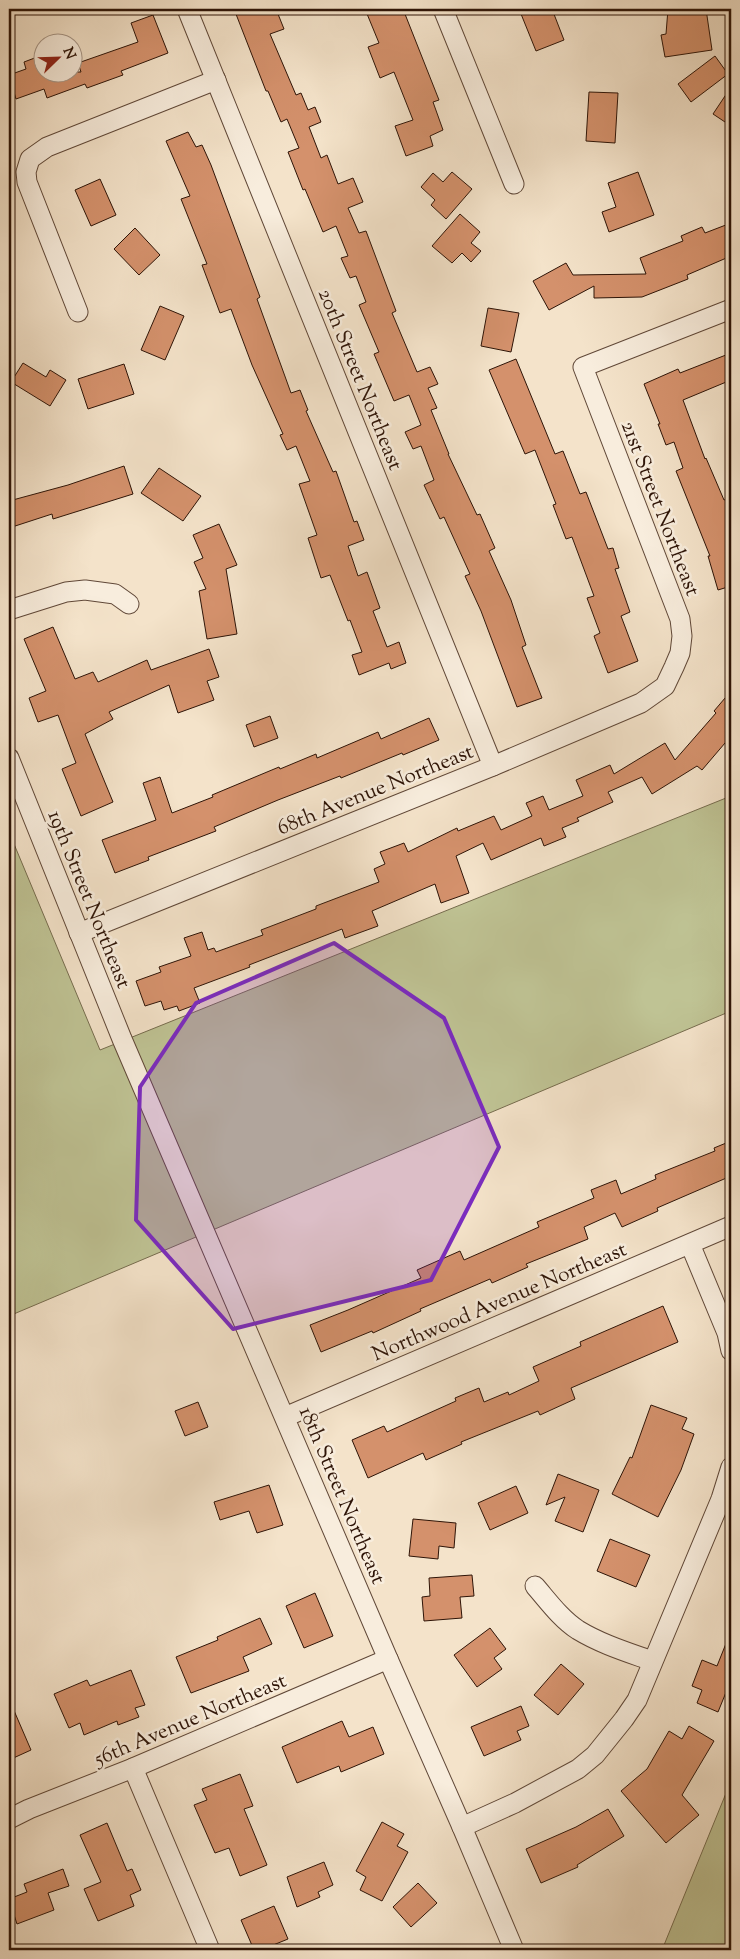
<svg xmlns="http://www.w3.org/2000/svg" width="740" height="1959" font-family="'Sorts Mill Goudy',serif">
<rect width="100%" height="100%" fill="#f4e3ca"/>
<filter id="stains"><feTurbulence type="fractalNoise" baseFrequency=".004" numOctaves="4"/><feColorMatrix values="0 0 0 0 .2 0 0 0 0 .09 0 0 0 0 .02 0 0 0 .5 -.17"/></filter>
<radialGradient id="worn" r=".72"><stop offset=".6" stop-color="#630" stop-opacity="0"/><stop offset="1" stop-color="#630" stop-opacity=".3"/></radialGradient>
<g fill="#bfc394" stroke="#766c4e">
<polygon points="731,796 731,1011 9,1316 9,832 100,1050"/>
<polygon points="731,1781 731,1950 662,1950"/>
</g>
<g fill="#d4916c" stroke="#2e1407">
<polygon points="234,9 276,9 284,29 270,34 296,95 301,93 308,110 315,107 321,122 309,127 321,158 327,155 338,184 353,178 363,202 348,208 359,233 366,231 396,311 392,313 417,372 430,367 438,384 428,388 437,408 431,410 449,454 448,454 477,515 480,514 495,548 489,551 511,600 526,645 522,647 542,698 517,707 481,611 465,576 470,574 444,517 440,519 424,485 434,480 421,446 413,449 405,432 421,425 409,395 394,401 374,354 379,352 359,305 366,302 356,276 350,278 341,258 348,256 336,226 323,232 305,189 303,190 288,152 299,148 287,119 281,122 268,91 266,91"/>
<polygon points="365,9 403,9 439,100 433,102 443,130 430,136 433,146 406,156 395,126 413,120 394,72 380,78 368,47 379,43"/>
<polygon points="519,9 552,9 564,40 536,51"/>
<polygon points="668,9 706,9 712,50 665,57 661,35 666,34"/>
<polygon points="153,15 168,53 121,71 123,75 87,88 85,84 47,98 44,89 16,99 9,75 26,69 24,62 40,56 42,63 42,72 81,72 78,63 138,42 131,23"/>
<polygon points="715,56 728,74 691,102 678,84"/>
<polygon points="731,87 731,126 713,114"/>
<polygon points="589,92 618,93 615,143 586,141"/>
<polygon points="188,132 196,147 202,145 211,165 260,297 257,299 291,393 300,390 308,410 306,411 333,472 336,471 354,522 357,521 364,540 348,546 358,576 367,572 380,608 373,611 387,647 399,642 406,663 391,669 389,663 359,675 352,655 362,652 350,620 348,621 330,575 321,578 308,538 317,535 299,484 310,481 296,446 287,450 280,435 283,434 252,365 231,309 220,313 202,265 207,264 181,199 190,196 166,141"/>
<polygon points="452,172 472,189 446,219 431,205 435,200 421,187 433,173 443,182"/>
<polygon points="638,172 654,215 609,232 602,212 616,207 608,183"/>
<polygon points="100,179 116,215 91,226 75,190"/>
<polygon points="460,214 480,232 471,243 481,251 471,262 462,253 452,263 432,246"/>
<polygon points="731,223 731,256 687,275 688,279 642,297 594,298 594,286 549,310 533,281 566,263 573,275 646,274 640,258 683,241 681,236 702,227 705,233"/>
<polygon points="135,228 160,255 139,275 114,249"/>
<polygon points="160,306 184,316 165,360 141,350"/>
<polygon points="488,308 519,313 511,352 481,346"/>
<polygon points="731,353 731,380 683,400 705,459 706,458 724,500 727,499 731,509 731,586 718,590 708,556 710,556 676,471 683,468 674,442 666,445 658,424 660,424 644,384 678,369 680,373"/>
<polygon points="516,359 555,454 563,451 580,494 586,492 608,549 613,548 619,568 615,569 630,612 621,616 638,661 608,673 594,636 600,633 587,598 594,596 572,537 566,539 553,505 556,504 535,450 525,454 489,370"/>
<polygon points="23,363 46,377 50,370 66,380 50,406 11,382"/>
<polygon points="124,364 134,394 88,409 78,379"/>
<polygon points="124,466 133,494 53,519 52,514 9,528 9,501 68,485"/>
<polygon points="159,468 201,496 183,521 141,493"/>
<polygon points="219,524 237,565 226,569 237,634 207,639 199,591 206,589 194,562 203,558 193,535"/>
<polygon points="53,627 75,679 93,672 98,682 147,660 151,670 209,649 219,677 207,681 214,700 178,713 169,685 109,712 113,719 85,734 113,802 81,816 62,769 76,763 58,715 38,722 29,698 46,691 24,639"/>
<polygon points="731,691 731,736 702,770 697,766 652,794 642,777 608,792 613,802 577,818 579,821 562,828 566,837 544,846 541,838 491,860 483,843 456,856 469,893 441,903 435,884 372,911 378,926 345,938 342,929 249,965 250,967 194,988 200,1003 179,1011 177,1006 164,1010 161,1001 145,1006 136,981 161,972 159,967 191,956 184,938 202,932 208,950 214,948 216,952 263,935 261,930 316,909 316,906 379,882 374,869 385,864 380,852 404,843 408,852 457,828 458,831 494,816 501,830 532,816 526,803 543,796 549,810 583,796 576,780 610,765 614,774 665,743 675,760 716,713 714,711"/>
<polygon points="270,716 278,738 254,747 246,725"/>
<polygon points="429,718 439,740 403,755 402,753 341,778 340,776 278,800 214,827 216,831 148,857 149,860 115,873 102,840 156,820 143,783 160,777 172,813 213,797 212,795 279,767 280,769 316,754 317,758 378,732 381,739"/>
<polygon points="731,1141 731,1176 657,1208 658,1211 622,1227 615,1213 584,1227 588,1239 526,1264 528,1267 492,1283 490,1279 420,1309 421,1311 373,1333 372,1331 321,1352 310,1325 348,1310 421,1278 417,1270 460,1251 464,1260 539,1227 537,1222 594,1198 591,1190 616,1180 621,1194 656,1179 655,1175 715,1151 714,1148"/>
<polygon points="663,1306 678,1342 571,1388 575,1399 540,1415 538,1411 461,1442 462,1444 426,1460 423,1453 368,1478 352,1440 384,1426 387,1432 456,1401 455,1398 479,1388 484,1402 508,1392 509,1395 539,1381 533,1367 581,1346 580,1342"/>
<polygon points="198,1402 208,1427 185,1436 175,1411"/>
<polygon points="651,1405 687,1418 682,1429 694,1434 681,1470 658,1517 612,1494 630,1457 632,1458"/>
<polygon points="558,1474 599,1490 583,1532 555,1521 565,1497 546,1505"/>
<polygon points="269,1485 283,1525 257,1533 249,1511 220,1520 214,1502"/>
<polygon points="516,1486 528,1513 490,1530 478,1503"/>
<polygon points="413,1519 456,1523 454,1548 439,1546 438,1559 409,1556"/>
<polygon points="610,1539 650,1555 636,1587 597,1571"/>
<polygon points="472,1575 474,1596 460,1597 462,1618 424,1621 422,1597 430,1596 429,1578"/>
<polygon points="315,1593 333,1636 304,1648 286,1606"/>
<polygon points="260,1618 272,1644 243,1657 249,1671 191,1693 176,1657 218,1640 217,1637"/>
<polygon points="490,1628 506,1649 494,1658 502,1669 477,1687 454,1655"/>
<polygon points="731,1631 731,1680 718,1712 697,1703 702,1690 692,1686 702,1660 717,1666"/>
<polygon points="561,1664 584,1684 558,1715 534,1695"/>
<polygon points="131,1670 145,1705 135,1708 139,1717 118,1725 117,1721 84,1735 80,1723 69,1728 54,1694 87,1680 90,1686"/>
<polygon points="9,1699 31,1750 9,1760"/>
<polygon points="521,1706 529,1726 517,1731 521,1740 484,1756 471,1727"/>
<polygon points="342,1721 349,1737 373,1727 384,1754 341,1772 339,1766 297,1783 282,1747"/>
<polygon points="689,1726 714,1741 682,1795 699,1815 666,1843 621,1791 647,1769 669,1731 682,1739"/>
<polygon points="240,1774 253,1806 244,1809 267,1865 240,1876 229,1848 215,1853 194,1805 207,1800 202,1789"/>
<polygon points="608,1809 624,1836 577,1865 578,1867 541,1883 526,1849 576,1827"/>
<polygon points="382,1822 404,1834 397,1846 408,1852 382,1901 360,1890 366,1877 356,1871"/>
<polygon points="107,1823 127,1871 132,1869 141,1890 130,1895 134,1906 98,1921 84,1889 101,1882 80,1835"/>
<polygon points="324,1862 333,1885 318,1892 320,1897 297,1907 287,1877"/>
<polygon points="63,1869 69,1886 48,1893 54,1910 17,1924 9,1899 27,1892 24,1884"/>
<polygon points="418,1883 437,1903 411,1927 393,1907"/>
<polygon points="274,1906 288,1939 261,1950 254,1950 241,1920"/>
</g>
<g fill="none" stroke-linecap="round" stroke-linejoin="round">
<g stroke="#604838" stroke-width="21">
<g id="minor">
<polyline points="187,9 493,766"/>
<polyline points="443,9 514,184"/>
<polyline points="78,312 27,182 26,172 30,159 47,147 216,80"/>
<polyline points="9,610 66,592 85,590 115,594 129,604"/>
<polyline points="9,758 122,1039 388,1659 462,1827 514,1950"/>
<polyline points="79,933 493,766 641,703 665,686 674,667 680,653 682,636 680,619 583,367 731,309"/>
<polyline points="690,1244 727,1333 731,1351"/>
<polyline points="285,1417 731,1226"/>
<path d="M535,1586c13,15 26,33 43,44 23,14 49,22 74,31"/>
<polyline points="133,1768 210,1950"/>
<polyline points="9,1819 29,1809 133,1768 388,1659"/>
<polyline points="462,1827 515,1803 578,1769 595,1755 624,1719 637,1700 721,1499 731,1467"/>
</g>
</g>
<use href="#minor" stroke="#f8eddd" stroke-width="19"/>
</g>
<path fill="#7b2cbf" fill-opacity="0.2" stroke="#7b2cbf" stroke-width="4" stroke-linejoin="round" d="M334,943l110,75 55,129 -68,133 -198,49 -97,-109 4,-133 56,-84z"/>
<g text-anchor="middle" stroke-width="5" stroke-linejoin="round" paint-order="stroke">
<g font-size="21" fill="#2e1407" stroke="#f8eddd">
<text transform="translate(361 379) rotate(68)" y="7">20th Street Northeast</text>
<text transform="translate(661 508) rotate(69)" y="7">21st Street Northeast</text>
<text transform="translate(375 789) rotate(-22)" y="7">68th Avenue Northeast</text>
<text transform="translate(90 899) rotate(68)" y="7">19th Street Northeast</text>
<text transform="translate(499 1301) rotate(-23)" y="7">Northwood Avenue Northeast</text>
<text transform="translate(343 1495) rotate(67)" y="7">18th Street Northeast</text>
<text transform="translate(190 1719) rotate(-23)" y="7">56th Avenue Northeast</text>
</g>
</g>
<rect width="740" height="1959" fill="none" stroke="#f4e3ca" stroke-width="30"/>
<rect x="10" y="10" width="720" height="1939" fill="none" stroke="#2e1407" stroke-width="2.5"/>
<rect x="15" y="15" width="710" height="1929" fill="none" stroke="#2e1407"/>
<g transform="translate(58 58) rotate(67)"><circle r="24" fill="#f8eddd" stroke="#a79687"/>
<path d="M0-4L9 19L0 12L-9 19Z" fill="#8f2418"/>
<text y="-8" font-size="14" font-weight="bold" text-anchor="middle" fill="#2e1407">N</text>
</g>
<rect width="100%" height="100%" filter="url(#stains)"/>
<rect width="100%" height="100%" fill="url(#worn)"/>
</svg>
